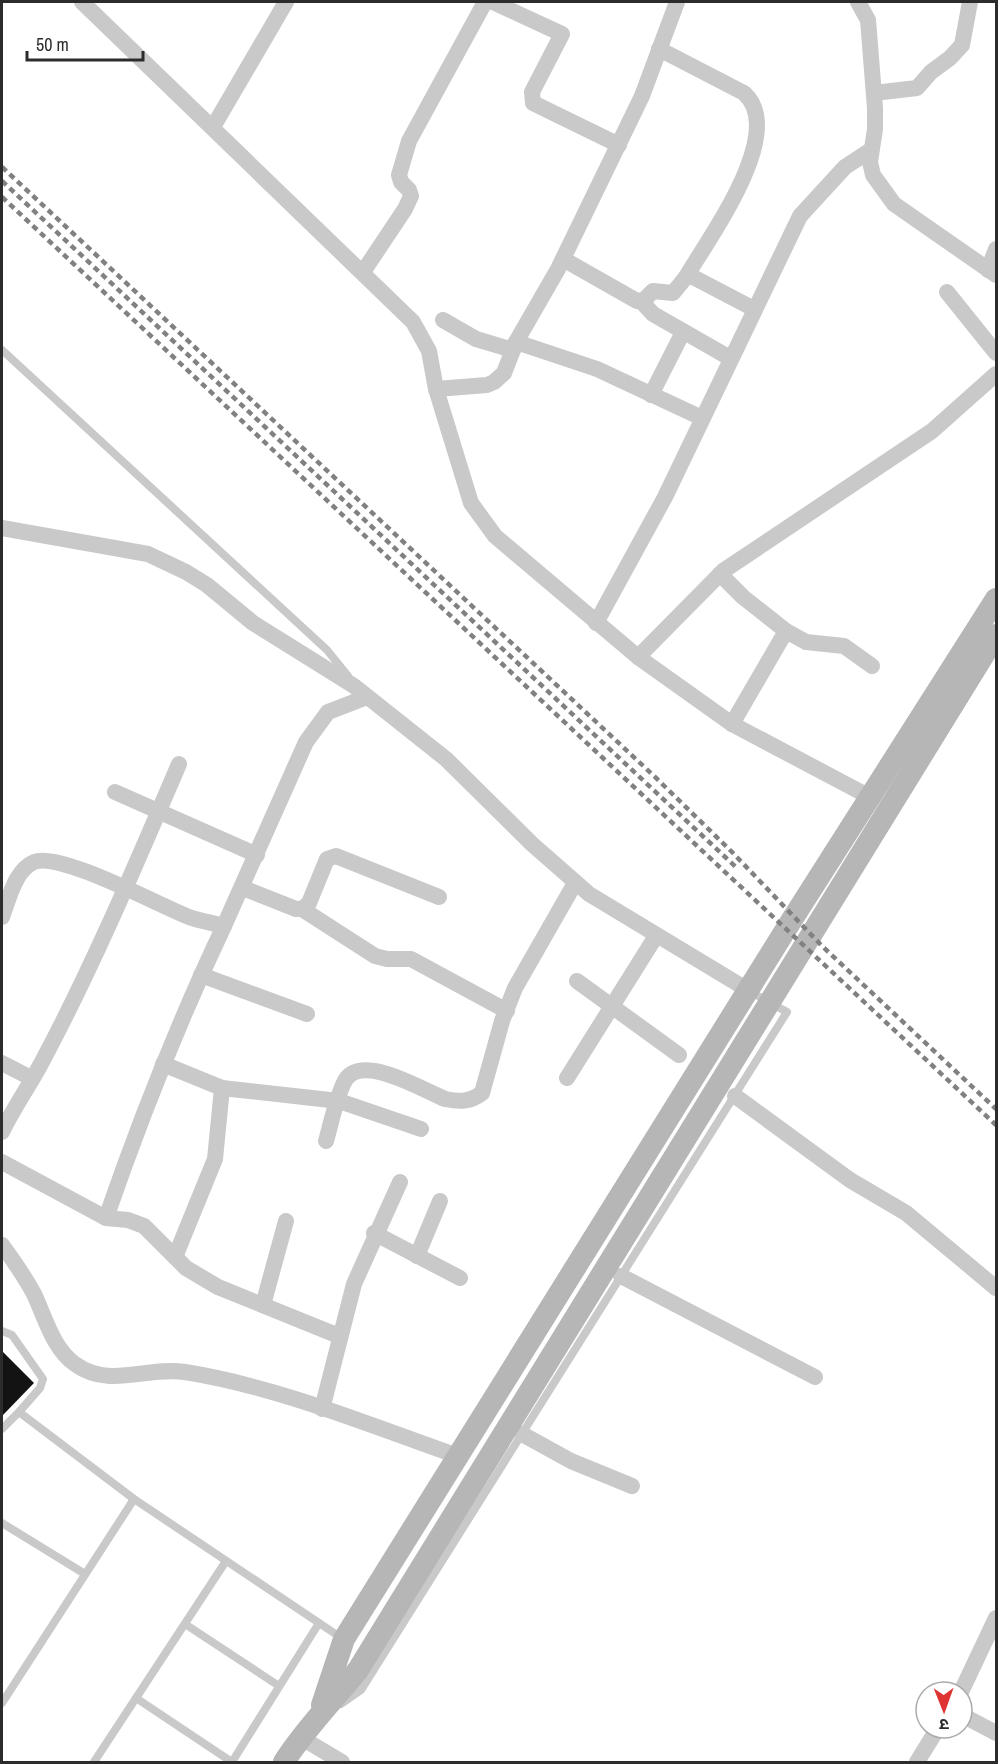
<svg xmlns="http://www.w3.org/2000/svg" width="998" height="1764" font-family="'Archivo Narrow','Noto Sans Devanagari',sans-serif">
<rect width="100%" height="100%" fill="#fff"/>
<polygon fill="#131313" points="2,1351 34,1383 2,1416"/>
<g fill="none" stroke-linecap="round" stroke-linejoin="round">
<g stroke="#c9c9c9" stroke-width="8">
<polyline points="2,350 327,650 348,676"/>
<polyline points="2,1331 12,1335 43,1379 40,1388 19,1412 134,1499 343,1639"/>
<polyline points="2,1429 19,1412"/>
<polyline points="2,1523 85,1574"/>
<polyline points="185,1624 279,1686"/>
<polyline points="136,1698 232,1762"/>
<polyline points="2,1703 134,1499"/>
<polyline points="341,1704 361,1690 787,1012 749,991"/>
<polyline points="94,1762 226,1561"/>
<polyline points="232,1762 319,1623"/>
</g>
<g stroke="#c9c9c9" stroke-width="16">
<polyline points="82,2 413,322 429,351 436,389 471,503 495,536 638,657 732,724 870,797"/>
<polyline points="493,2 562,34 532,92 533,103 619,145"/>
<polyline points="858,2 868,20 875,108 875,129 870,162 873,175 894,204 996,275"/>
<path d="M659,49l85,44c44,39 -36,146 -58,184"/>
<polyline points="874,93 917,88 931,72 950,58 962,45 970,2"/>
<polyline points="213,127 286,2"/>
<polyline points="563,259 637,301 644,300 653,291 673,293 686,277 693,277 754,309"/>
<polyline points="988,270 996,249"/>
<polyline points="363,272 405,209 411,196 409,190 401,182 399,175 409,141 485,2"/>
<polyline points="947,292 996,353"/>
<polyline points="641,301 653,314 730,358"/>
<polyline points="443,320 476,339 513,350"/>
<polyline points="516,342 597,369 702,418"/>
<polyline points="436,389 487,385 494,382 504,373 516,342 558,269 642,96 677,2"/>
<polyline points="651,395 683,332"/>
<polyline points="2,528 148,554 186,572 207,585 253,623 354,686 446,759 532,844 589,894 748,990"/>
<polyline points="720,574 743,597 786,631 732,724"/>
<polyline points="596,623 665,497 800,216 845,167 871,150"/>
<polyline points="786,631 806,642 844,646 872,666"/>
<polyline points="638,657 723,571 932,431 996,374"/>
<polyline points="115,792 257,855"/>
<polyline points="243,888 296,909 302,909 309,903 327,859 336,856 439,897"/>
<polyline points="302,909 375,956 387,959 411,959 507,1011"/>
<path d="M2,917c7,-18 13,-47 32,-55 25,-11 126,44 155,55 11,4 24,6 35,9l82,-184 22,-30 39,-15"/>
<polyline points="201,975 307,1014"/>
<polyline points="577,981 679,1055"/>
<polyline points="2,1063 31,1078"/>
<polyline points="163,1064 222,1088"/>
<polyline points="567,1078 656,936"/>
<polyline points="735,1096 850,1180 906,1213 996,1288"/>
<path d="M2,1132c12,-25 28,-47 41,-72 51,-96 93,-196 136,-296"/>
<path d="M326,1141c5,-17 11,-48 20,-62 18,-25 77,11 99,20 15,3 25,3 37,-6l20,-72 13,-33 60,-105"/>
<polyline points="2,1162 106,1218 128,1220 144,1226 186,1268 218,1287 339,1336"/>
<path d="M106,1218c35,-101 72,-195 118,-292"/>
<polyline points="374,1233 460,1278"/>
<path d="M2,1245c11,15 23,32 32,49 11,23 19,55 41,70 34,25 72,2 110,8 94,15 184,53 273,84"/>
<polyline points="417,1256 440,1201"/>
<polyline points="175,1257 215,1159 222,1088 339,1101 421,1129"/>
<polyline points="621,1276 815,1377"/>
<polyline points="263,1305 286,1221"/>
<polyline points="322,1409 354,1284 400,1182"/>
<polyline points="522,1434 571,1461 632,1486"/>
<polyline points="961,1692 996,1618"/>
<polyline points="962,1715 996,1733"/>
<polyline points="300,1737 342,1762"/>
<polyline points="917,1762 938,1728"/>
</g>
<g stroke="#b6b6b6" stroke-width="22">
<polyline points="322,1705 344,1639 793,918 996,599"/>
<path d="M284,1762c21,-33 49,-61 74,-92l638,-1035"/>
</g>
<g stroke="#818181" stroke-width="4.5" stroke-dasharray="6 4.5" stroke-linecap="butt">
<polyline points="2,167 654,776 732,852 822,946 996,1109"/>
<polyline points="2,181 738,869"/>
<polyline points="2,197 996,1125"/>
</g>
</g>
<rect width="998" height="1764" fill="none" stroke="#2c2c2c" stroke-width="6"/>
<g transform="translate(944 1710) rotate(179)"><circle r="28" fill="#ffffff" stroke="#ababab" stroke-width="1.5"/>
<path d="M0-4.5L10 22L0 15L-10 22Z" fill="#de3533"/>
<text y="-9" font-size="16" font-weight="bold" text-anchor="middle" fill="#2c2c2c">उ</text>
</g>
<path d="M27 51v9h116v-9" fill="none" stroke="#2c2c2c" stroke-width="3"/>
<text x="36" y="51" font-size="18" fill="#2c2c2c" stroke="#ffffff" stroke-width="4.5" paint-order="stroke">50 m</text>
</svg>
